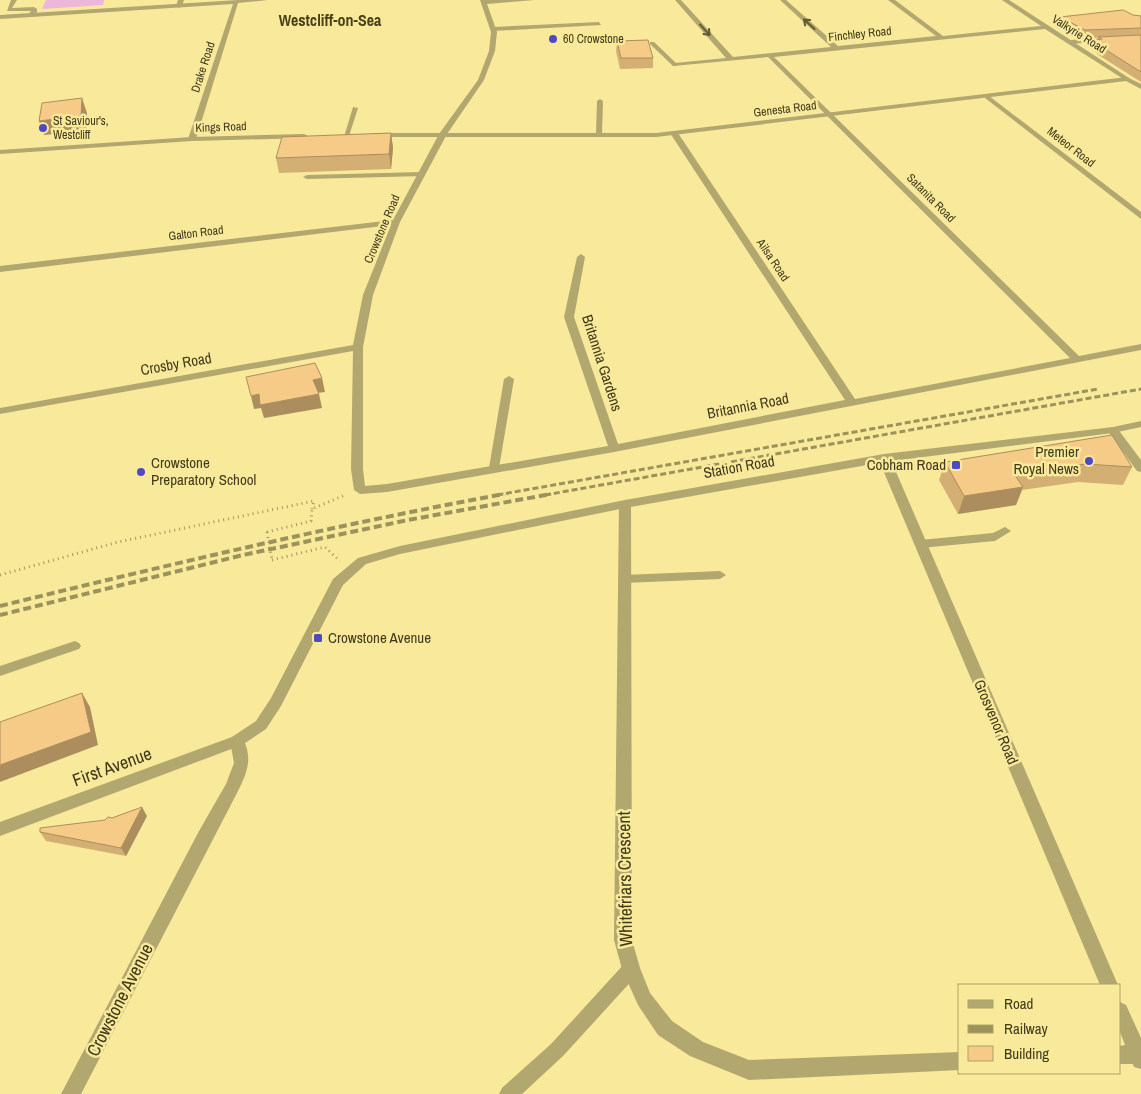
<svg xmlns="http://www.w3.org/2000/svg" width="1141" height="1094" font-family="'Archivo Narrow',sans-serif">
<rect width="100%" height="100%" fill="#f8e99b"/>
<polygon fill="#edb7dc" points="46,0 104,0 103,5 42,9"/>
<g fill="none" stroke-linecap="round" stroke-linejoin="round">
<g stroke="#a49960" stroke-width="3" stroke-dasharray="1 4" stroke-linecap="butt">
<polyline points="267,532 311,521 312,509 345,495"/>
<polyline points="272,560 325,547 340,561"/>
<polyline points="0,575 118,542 314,501 312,509"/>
</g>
<g fill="#b2a76f" fill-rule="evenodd">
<polygon points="11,0 17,0 12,8 34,7 37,9 37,12 31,17 28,15 31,11 7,11"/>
<polygon points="178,0 184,0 182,6 179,8 176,6"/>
<polygon points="599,22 601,25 493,31 490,29 493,27"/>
<polygon points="1108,38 1110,41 1070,44 1067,42 1070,40"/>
<polygon points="650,42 654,42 677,64 677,66 673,66 650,44"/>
<polygon points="600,99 603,101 602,134 599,136 596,134 597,101"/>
<polygon points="353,107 358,108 349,136 344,137"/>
<polygon points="421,172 425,174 424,176 307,179 303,177 307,175"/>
<polygon points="509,376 514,379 499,468 494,471 489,468 504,379"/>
<polygon points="1005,527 1011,531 995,541 920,548 914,544 920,540 993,533"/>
<polygon points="720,571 726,575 720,579 624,583 618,579 624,575"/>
<polygon points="75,641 79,643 81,646 79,649 0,676 0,666"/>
<polygon points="631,961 637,963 639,969 637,975 563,1056 522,1094 499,1094 502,1088 551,1044 625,963"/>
</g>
<g fill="#b2a76f" fill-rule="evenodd">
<polygon points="238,0 268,0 238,3 196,139 192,141 188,139 233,4 0,19 0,15"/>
<polygon points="480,0 534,0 487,4 497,32 495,51 484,80 447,134 400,222 373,295 363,347 363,469 365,486 387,484 608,446 564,317 577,257 581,254 585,257 574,317 618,444 845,400 670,133 674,131 678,133 855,399 1070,358 768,57 673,66 672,65 675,63 726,58 675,0 681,0 733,57 831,47 780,0 786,0 838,46 936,36 888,0 895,0 943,36 1041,26 1002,0 1009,0 1129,78 1129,80 1125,80 1045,29 774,57 1079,356 1141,344 1141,350 614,452 387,492 360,494 354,490 351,469 353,351 0,414 0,408 353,345 363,295 391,225 0,272 0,266 393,220 439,134 478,80 489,51 491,32"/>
<polygon points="985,96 989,96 1141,212 1141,219 985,98"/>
<polygon points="1113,427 1117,428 1141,460 1141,472 1137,471 1107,430"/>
<polygon points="884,454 890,458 1118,985 1100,985 878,458"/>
<polygon points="625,500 631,504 632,940 640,968 650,993 672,1021 703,1042 749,1060 960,1052 960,1070 749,1080 690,1056 658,1035 638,1005 622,969 614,940 619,504"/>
<path d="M237,735l5,2c11,20 6,34 -4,54l-157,303h-20l138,-263 27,-47 8,-21 -4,-22 2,-4z"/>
<polygon points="1120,1002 1126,1005 1141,1038 1141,1069 1134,1067 1133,1064 1120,1064 1120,1046 1125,1045 1120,1032"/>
</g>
<g fill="#b2a76f" fill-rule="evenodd">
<polygon points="1127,77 1141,84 1141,89 1126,81 656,137 374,137 370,135 374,133 656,133"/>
<polygon points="304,134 308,136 307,138 192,141 0,154 0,150 192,137"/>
<polygon points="1141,421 1141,427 1113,433 884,462 625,508 400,554 366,564 343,585 281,706 266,729 242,745 0,836 0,822 232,737 256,721 271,698 333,579 358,558 400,546 625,500 884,454 1113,427"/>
</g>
<g stroke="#9c925b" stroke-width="3" stroke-dasharray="6 3" stroke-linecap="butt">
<polyline points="497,495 1098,389"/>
<polyline points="545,495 1141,389"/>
</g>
<g stroke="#9c925b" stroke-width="4" stroke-dasharray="8 4" stroke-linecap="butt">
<path d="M0,606c168,-41 335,-81 504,-112"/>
<polyline points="0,615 243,555 408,520 551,494"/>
</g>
<polyline stroke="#a49960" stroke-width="3" stroke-dasharray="1 4" stroke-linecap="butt" points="267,532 272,560"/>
</g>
<g fill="#d4af74">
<polygon points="1133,15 1141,16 1141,82 1100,56 1091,48 1093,40 1098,40 1098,37 1114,37 1083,38 1057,24 1060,17"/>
<polygon points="617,41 653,58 653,68 620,69 616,51"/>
<polygon points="391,133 393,148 391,169 279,173 276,158"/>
<polygon points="1112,435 1132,467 1123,485 1078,482 1022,490 1016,505 958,514 939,480 945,462"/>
<polygon points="147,816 126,856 46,841 40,832 105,820 112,818"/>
</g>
<g fill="#ac8e5e">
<polygon points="82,98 87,113 86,131 44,135 39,121"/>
<polygon points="391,133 393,148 391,169 389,154"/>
<polygon points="322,378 325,392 316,393 313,380"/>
<polygon points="259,394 319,394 322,408 264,418 261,408 254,409 251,396"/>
<polygon points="1023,487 1016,505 958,514 964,496"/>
<polygon points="82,693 90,707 98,745 0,782 0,765"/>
<polygon points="142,807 147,816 126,856 121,848"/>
</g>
<g fill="#f6cb87" stroke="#ac8e5e">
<polygon points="1123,10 1133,15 1141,16 1141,28 1085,30 1060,17"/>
<polygon points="1141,35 1141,72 1103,48 1093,40 1102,39 1098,37"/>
<polygon points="648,40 653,58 621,58 617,41"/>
<polygon points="82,98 81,116 39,121 42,103"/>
<polygon points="391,133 389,154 276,158 282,137"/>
<polygon points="315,363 322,378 313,380 319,394 260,405 259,394 251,396 246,377"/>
<polygon points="1112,435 1132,467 1086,464 1014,474 1023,487 964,496 945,462"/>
<polygon points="82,693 91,732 0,765 0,722"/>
<polygon points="142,807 121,848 40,832 40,828 105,820 108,817 112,818"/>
</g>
<defs><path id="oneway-shaft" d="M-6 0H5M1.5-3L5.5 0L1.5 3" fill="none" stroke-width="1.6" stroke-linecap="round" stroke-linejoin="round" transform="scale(1.25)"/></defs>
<g stroke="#635b34">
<use href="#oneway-shaft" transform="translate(809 24) rotate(-138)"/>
<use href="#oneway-shaft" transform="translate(705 30) rotate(48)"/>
</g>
<g fill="#4e4bc2" stroke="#f8e99b" stroke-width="2">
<circle cx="553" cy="39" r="5"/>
<circle cx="43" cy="128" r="5"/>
<circle cx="1089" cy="461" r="5"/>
<rect x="951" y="460" width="10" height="10" rx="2.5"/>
<circle cx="141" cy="472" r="5"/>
<rect x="313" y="633" width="10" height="10" rx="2.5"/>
</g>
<g text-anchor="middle" stroke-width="5" stroke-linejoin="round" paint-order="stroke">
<g font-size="12" fill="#413b1b" stroke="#f8e99b">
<text transform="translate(860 34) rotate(-6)" y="4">Finchley Road</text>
<text transform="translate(1079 34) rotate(32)" y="4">Valkyrie Road</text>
<text transform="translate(203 67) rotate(-72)" y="4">Drake Road</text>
<text transform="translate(785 109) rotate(-7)" y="4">Genesta Road</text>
<text transform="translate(221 127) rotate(-2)" y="4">Kings Road</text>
<text transform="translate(1071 147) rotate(38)" y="4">Meteor Road</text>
<text transform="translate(931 198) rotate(45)" y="4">Satanita Road</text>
<text transform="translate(382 229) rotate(-67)" y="4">Crowstone Road</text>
<text transform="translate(196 233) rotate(-7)" y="4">Galton Road</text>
<text transform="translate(773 260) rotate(56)" y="4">Ailsa Road</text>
</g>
<g font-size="12" fill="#413b1b" stroke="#f8e99b" text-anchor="start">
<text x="563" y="43">60 Crowstone</text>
<text x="53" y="125">St Saviour's,<tspan x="53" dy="14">Westcliff</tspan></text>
</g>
<g font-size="15" fill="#413b1b" stroke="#f8e99b">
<text transform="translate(602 363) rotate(72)" y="5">Britannia Gardens</text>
<text transform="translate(176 364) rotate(-10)" y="5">Crosby Road</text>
<text transform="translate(748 406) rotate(-11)" y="5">Britannia Road</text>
<text transform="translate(739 467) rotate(-10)" y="5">Station Road</text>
<text transform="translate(996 722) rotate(67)" y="5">Grosvenor Road</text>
</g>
<g font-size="15" fill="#413b1b" stroke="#f8e99b" text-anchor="end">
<text x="1079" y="457">Premier<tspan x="1079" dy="17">Royal News</tspan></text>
<text x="151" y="468" text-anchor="start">Crowstone<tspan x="151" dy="17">Preparatory School</tspan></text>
<text x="946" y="470">Cobham Road</text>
<text x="328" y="643" text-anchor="start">Crowstone Avenue</text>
</g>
<g font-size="16" font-weight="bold" fill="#484017" stroke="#f8e99b">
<text x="330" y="26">Westcliff-on-Sea</text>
</g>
<g font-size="18" fill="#413b1b" stroke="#f8e99b">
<text transform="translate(112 767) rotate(-20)" y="6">First Avenue</text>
<text transform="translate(625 879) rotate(-91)" y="6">Whitefriars Crescent</text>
<text transform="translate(120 1000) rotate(-63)" y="6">Crowstone Avenue</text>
</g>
</g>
<rect x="958" y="984" width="162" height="90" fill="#f8e99b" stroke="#afa368"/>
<rect x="968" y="1000" width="25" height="8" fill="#b2a76f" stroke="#afa368"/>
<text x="1004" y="1009" font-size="15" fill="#413b1b">Road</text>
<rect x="968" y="1025" width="25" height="8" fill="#9c925b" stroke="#afa368"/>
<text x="1004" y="1034" font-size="15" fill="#413b1b">Railway</text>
<rect x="968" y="1046" width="25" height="15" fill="#f6cb87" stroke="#afa368"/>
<text x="1004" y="1059" font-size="15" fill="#413b1b">Building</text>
</svg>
